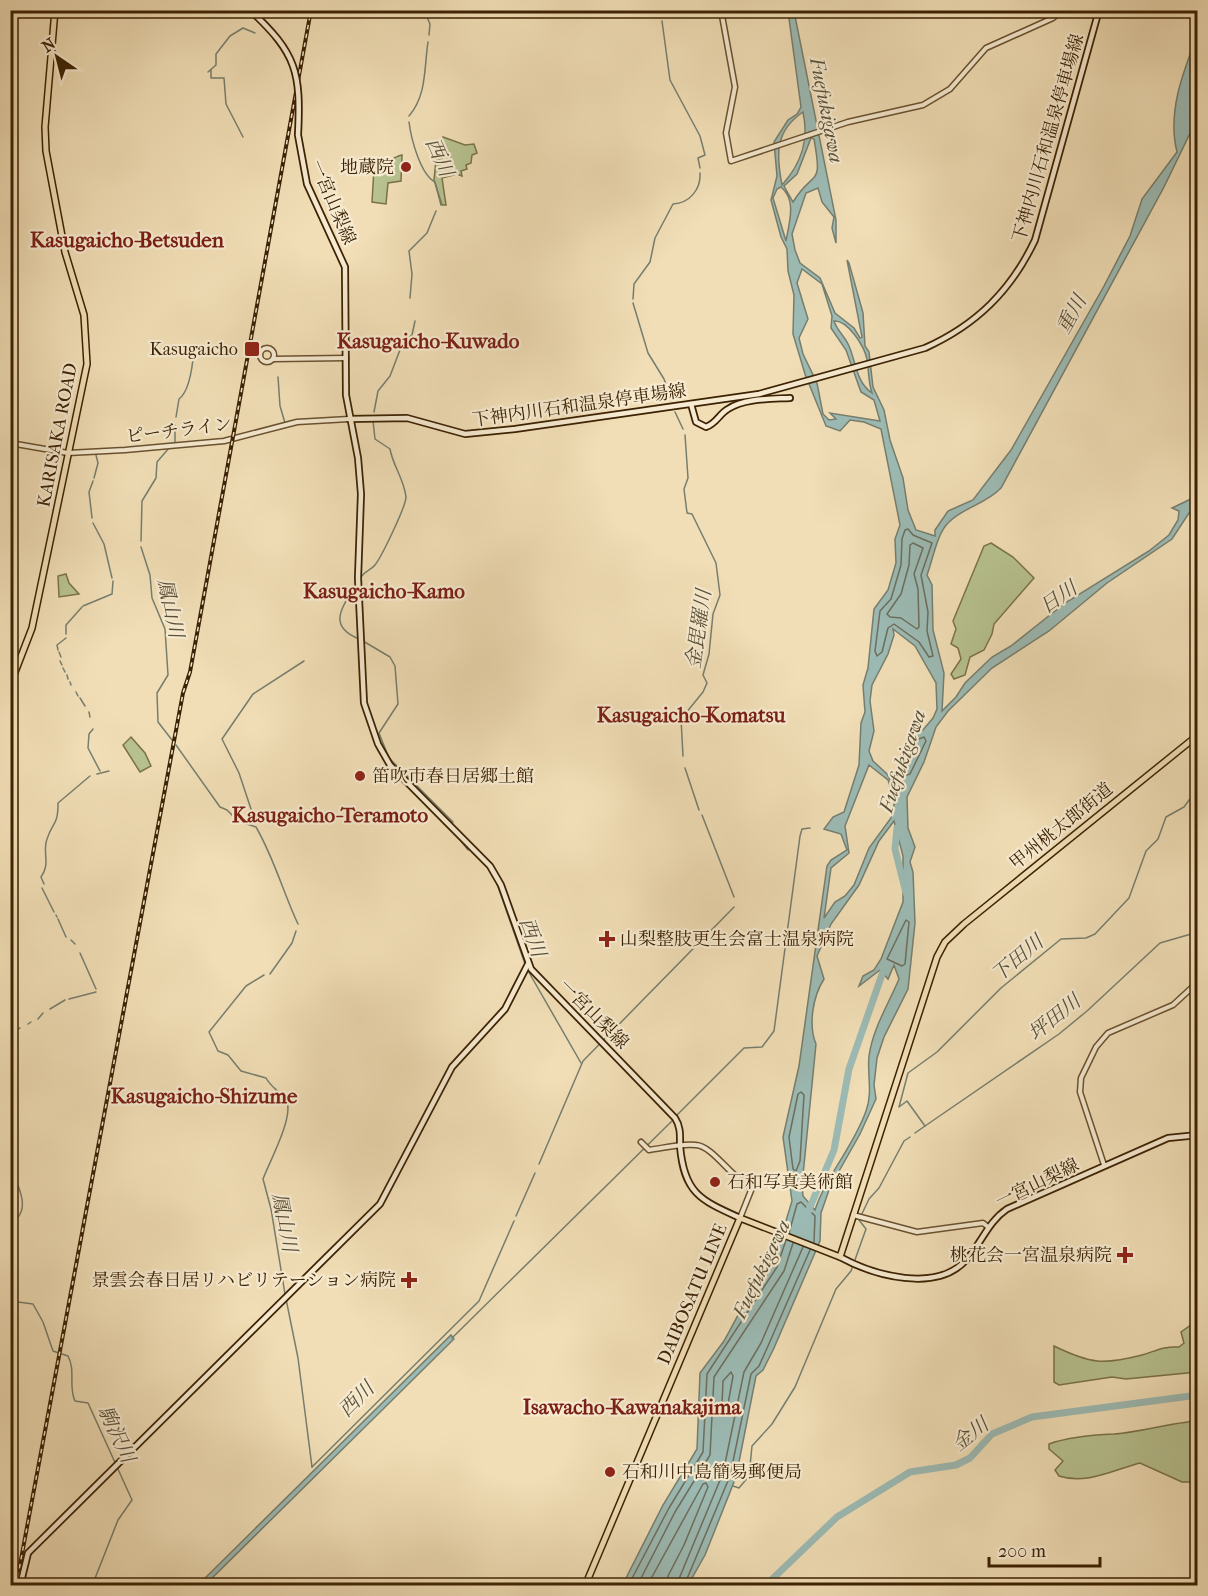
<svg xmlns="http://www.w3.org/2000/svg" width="1208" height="1596" font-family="'IM FELL French Canon','Noto Serif JP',serif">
<rect width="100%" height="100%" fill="#f1deb6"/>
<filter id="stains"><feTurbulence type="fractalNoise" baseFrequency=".00333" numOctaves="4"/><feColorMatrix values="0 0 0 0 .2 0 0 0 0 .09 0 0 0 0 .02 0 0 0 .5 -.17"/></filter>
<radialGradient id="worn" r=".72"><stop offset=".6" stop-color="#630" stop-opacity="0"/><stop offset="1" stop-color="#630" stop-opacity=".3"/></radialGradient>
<g fill="#b7c290" stroke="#7a724a" stroke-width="1.5">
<polygon points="443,137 465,145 474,144 477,153 472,155 471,163 466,165 467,169 461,171 462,176 457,174 442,178 446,205 442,205 434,180 436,160 442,158 440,145"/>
<path d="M402,155l-1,26 -13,2 -2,21 -14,-2 2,-34c11,-3 18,-11 28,-13z"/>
<polygon points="991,543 1013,557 1034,578 994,624 992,634 984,650 970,657 965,675 954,679 951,674 961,659 958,648 951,644 956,629 953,621 984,546"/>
<polygon points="66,574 69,583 79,594 59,597 58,576"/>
<polygon points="131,737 145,753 151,766 140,772 123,745"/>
<path d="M1195,1322h3l-1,50 -71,7 -14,-2 -53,8 -5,-3v-36c37,18 49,19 88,9 14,-4 21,-9 37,-8l5,-4 -3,-11z"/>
<path d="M1197,1421v61h-15l-42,-19c-27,7 -54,22 -81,13l-4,-6 8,-9 -14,-12v-5c19,-7 43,-9 65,-10 28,-2 55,-11 83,-13z"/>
</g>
<g fill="#9cbbb5" stroke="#767e6e" stroke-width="1.5" fill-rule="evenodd">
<path d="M788,11h6l42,209v23l-4,-15 2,-11 -12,-15 -4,-14 -12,5 -14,41 3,16 5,13 20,15 15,35 19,15 6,10 2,-1 -15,-77 2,3 14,50 2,33 4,6 4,35 11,23 6,30 13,38 5,32 8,20 19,6v-6l13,-19 25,-11 38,-50 93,-164 26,-50 12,-37 35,-47c-10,-39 6,-80 20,-116v26l-7,29 4,34 -30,62 -163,301c-15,16 -37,19 -52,34 -12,11 -16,37 -22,53l5,10 1,45 11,43 -2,38 14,-14 9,-14 27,-26 19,-11 54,-43 84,-52 20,-16 9,-15 1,-9 -7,-3 25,-12v10l-8,7 -17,26 -65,44 -58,48 -57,37 -44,43 -12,16 -12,35 -17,35 1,31 7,19 -5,15 3,10 2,51 -7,66 -24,48 -7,21 -3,27 2,14 -16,35 -30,53 -9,26 -1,28 -46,107 -11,22 -7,6 -20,101 -31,78 -17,30 -66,1 41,-81 34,-56 3,-76 24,-32 19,-35 29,-42 13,-40 7,-23 -9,-64 16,-71 28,-200 4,-6 16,-10 -6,-16 -17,-5 9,-12 11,-5 15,-47 2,-42 4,-11 -2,-27 5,-17 6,-59 14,-19 8,-27 -1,-24 5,-14 -19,-96 -17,-7 -14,-2 -10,11 -14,-5 -21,-52 -12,-40 1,-39 -6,-24 -1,-22 -6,-12 -10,-37 6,-24 -3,-34 14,-22 9,-6 4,-7zM803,112c6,28 -1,51 -21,73 -6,-31 -7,-54 21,-73zM811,138l3,1c9,50 0,29 -21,63l-9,-16 13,-12zM781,187c16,13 8,36 5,54l-13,-43 4,-9zM802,269l20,15 10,32 -1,12 15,22 15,42 13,8 6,21 -50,-8 6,6 -7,1 -6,-6 -6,-31 -14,-29 -4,-16 9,-19 -11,-36zM834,321c14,-1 30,25 33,38 2,12 1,22 5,34 -16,-11 -16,-31 -23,-47 -4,-10 -12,-15 -15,-25zM893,629l22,17 21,37 1,26 -4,9 -10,12 -11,5 -11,20 -3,40 -11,-21 -14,-13 -4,-10 5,-20 -4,-30 2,-16 16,-31 6,-19zM869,765l19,15 7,20 -4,18 -22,30 -15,37 -9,11 -10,6 -11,16 7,-50 18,-15 -4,-27zM894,821l9,35v46l-22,57 -7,11 -11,6 -4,10 21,-16 8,9 6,-14 5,14c-11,26 -26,49 -30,77 -2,18 4,37 -3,55 -12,35 -39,63 -51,99l-12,-14 -1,-11 14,-141c-8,-19 -3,-48 8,-65l-7,-23 14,-32 28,-39 20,-44z"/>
<polygon points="451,1335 454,1339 205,1585 198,1585"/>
</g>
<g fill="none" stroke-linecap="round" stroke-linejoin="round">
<g stroke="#6c6e5c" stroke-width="1.5">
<polygon points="908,529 913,535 932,543 921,575 928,612 927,631 933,656 929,657 919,642 894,624 888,628 882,652 877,656 875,651 880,611 891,599 901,565 902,539 905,530"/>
<polygon points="913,543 923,548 914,574 918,589 919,627 917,629 901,618 890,617 887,614 901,594 909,565 910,545"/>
<path d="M924,737l2,4 -16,33 -3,1c-5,-12 4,-35 17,-38z"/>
<polygon points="906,920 909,922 905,964 902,966 887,959"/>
<polygon points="801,1092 804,1095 800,1161 796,1171 793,1169 789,1137 798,1094"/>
<polyline points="789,1233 797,1204 801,1202 815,1216 814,1242"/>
<polygon points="731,1372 733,1376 728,1404 724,1407 722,1404 723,1381"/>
<polyline points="628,1586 669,1508 703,1452 707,1374 777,1267 786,1240"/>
<polyline points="637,1586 675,1512 710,1455 714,1377 784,1271 793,1243"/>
<polyline points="647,1586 703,1484 706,1483 708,1487 684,1545 668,1576 667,1586"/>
<polyline points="676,1586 723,1473 744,1372 761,1343 803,1247"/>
<polyline points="684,1586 730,1476 751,1374 759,1366 768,1346 810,1250"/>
</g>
<g stroke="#767e6e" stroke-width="1.5">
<polyline points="424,10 430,24 429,35"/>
<polyline points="662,15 662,10"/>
<polyline points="662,21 670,80 700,136 705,155 698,158 700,168"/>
<polyline points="211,70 211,78 224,78 226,104 243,137"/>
<polyline points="208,72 216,65 216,54 230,36 243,28 255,33"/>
<path d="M409,116c18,-21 15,-48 19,-74"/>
<path d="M409,122c2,16 11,52 26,60l6,23"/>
<polyline points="410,298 412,274 409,251 427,233 436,211"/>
<path d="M633,299l1,-15 16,-22 5,-24 18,-34c17,-1 28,-15 27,-31"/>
<polyline points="633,303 648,353 664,379 672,401"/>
<polyline points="278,377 280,406 285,423"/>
<polyline points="374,412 378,391 390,376 403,342 412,335 415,321"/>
<polyline points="675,412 683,429"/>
<path d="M176,417l3,-18c11,-8 14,-37 15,-50"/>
<polyline points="175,442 175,425"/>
<polyline points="94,478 98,463 96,455"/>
<polyline points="92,518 89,492 93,481"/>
<polyline points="93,523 104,544 112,578"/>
<polyline points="141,541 142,501 156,478 157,462 169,448"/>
<polyline points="141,547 150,575 152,598 165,629 168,675 157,693 158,722 172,740"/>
<path d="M361,577c4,-6 10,-7 14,-12 7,-9 31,-59 31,-68 -2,-18 -13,-31 -16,-48l-15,-10 -2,-18"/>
<path d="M355,586c-13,22 -28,40 4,53"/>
<polyline points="83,606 112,594 113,581"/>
<polyline points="66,634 66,625 82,607"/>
<polyline points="363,641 390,657 395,666 398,704 379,733 389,758 453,822"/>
<polyline points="58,650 57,645 66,638"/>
<polyline points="59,652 61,657"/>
<polyline points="60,661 62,665"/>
<polyline points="63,668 65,672"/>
<polyline points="67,675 68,679"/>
<polyline points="70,682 71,685"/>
<polyline points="76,692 78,696"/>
<polyline points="80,698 85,706"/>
<polyline points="89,712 90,717"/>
<polyline points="93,729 89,734 88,748 100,771"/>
<path d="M176,745l44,62 7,3 11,11 18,6c18,31 27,65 42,97"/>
<polyline points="683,756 681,719 703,692 707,683 703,675 709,654 713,614 720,595 716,563 692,514 687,513 684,489 688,478 685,435"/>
<polyline points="685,768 699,810"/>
<polyline points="97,774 109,771"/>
<polyline points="702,815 734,897"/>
<polyline points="261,822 252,812 239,773 222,739 253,694 304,661"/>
<polyline points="455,833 468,850"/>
<polyline points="496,881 525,964"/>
<path d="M44,884l-3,-7c10,-13 1,-25 6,-38 6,-18 11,-13 11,-36l32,-27"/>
<polyline points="42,888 54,912"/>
<polyline points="56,915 57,917"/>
<polyline points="58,919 66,937"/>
<polyline points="71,940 75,944"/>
<polyline points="80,953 96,989"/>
<polyline points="527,969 581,1063"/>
<polyline points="270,974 292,943 296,931"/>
<path d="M264,975l-18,11 -37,46 9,19 10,4 13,16 25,7c6,11 16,14 21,25 6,15 -18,60 -24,76l8,30 14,85"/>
<polyline points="69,999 96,992"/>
<polyline points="50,1009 65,1000"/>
<polyline points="38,1019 43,1013"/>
<polyline points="28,1024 31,1022"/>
<polyline points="10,1033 20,1028"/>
<polyline points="676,1116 744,1048 762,1047 774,1031 800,836 802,829 810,828"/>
<polyline points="925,1126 1059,1034 1087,1011 1160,943 1198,932"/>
<polyline points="915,1133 925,1126 907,1101 899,1107 908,1073 937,1052 1001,988 1061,939 1086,938 1095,934 1129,898 1146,851 1158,839 1166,817 1184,807 1195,792 1194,780 1198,771"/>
<polyline points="539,1164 583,1061 734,907"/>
<path d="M10,1168c7,15 24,44 0,55"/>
<polyline points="516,1216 535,1173"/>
<path d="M10,1287l8,15 15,2 10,18 10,29 15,5c8,15 0,30 7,45l13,2 44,97 -14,20 -26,66"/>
<polyline points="286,1299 298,1358 312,1467"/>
<polyline points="452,1338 673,1120"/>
<polyline points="312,1467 479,1301 514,1221"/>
<polyline points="733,1486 739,1488 749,1476 752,1446 772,1424 795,1387 836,1289 851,1271 866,1229 859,1220 869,1199 879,1188 904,1141 910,1137"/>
<polyline points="10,1584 17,1558"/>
</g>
<g stroke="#9cbbb5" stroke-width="7">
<polyline points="897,828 895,849 906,893"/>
<polyline points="808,1212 834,1150 849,1069 885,966"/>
<polyline points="765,1586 837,1517 910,1472 956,1465 970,1458 992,1434 1032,1417 1198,1395"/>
</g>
<g stroke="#695130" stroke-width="7">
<g id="tertiary">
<polyline points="721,10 735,87 726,133 731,161 848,122 923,105 950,89 986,48 1053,18 1062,10"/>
<circle cx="267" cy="355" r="7"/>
<polyline points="273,359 346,358"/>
<polyline points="10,443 68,453 125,450 224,441 297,422 349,419"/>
<path d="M641,1142l8,8c15,-2 33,-7 47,-5 17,1 37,35 56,43l-12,30"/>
<polyline points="1104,1165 1080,1092 1081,1078 1096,1047 1108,1033 1173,1005 1198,982"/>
<polyline points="853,1215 917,1232 983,1223 988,1227"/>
</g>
</g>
<g stroke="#3c2203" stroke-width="8">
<g id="secondary">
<path d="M298,135l9,49 38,83 1,128 12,63 3,36 -3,84 6,125 14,41 12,21 100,101 11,19 30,84 144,149c6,9 5,18 5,28 4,47 20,54 60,72"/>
<path d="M691,404l5,18 10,5c11,-4 13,-13 22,-18 16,-11 43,-10 62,-11"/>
<path d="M349,419l58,-1 58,16 50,-5 244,-35 166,-46c51,-23 86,-57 110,-108l64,-230"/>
<path d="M840,1257c33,18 97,37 127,2 15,-17 21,-37 40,-50l161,-71 30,-3"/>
<polyline points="20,1586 28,1553 380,1204 452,1067 505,1009 528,964"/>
</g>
</g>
<g stroke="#3c2203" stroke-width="8">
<g id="trunk">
<polyline points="10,685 32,628 87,364 84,315 65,252 46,151 45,127 55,10"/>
<polyline points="585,1586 740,1218 840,1257 937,957 945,942 964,924 1198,735"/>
</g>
</g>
<use href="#tertiary" stroke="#f6ead0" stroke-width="4"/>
<use href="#secondary" stroke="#f6ead0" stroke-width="4.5"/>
<use href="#trunk" stroke="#f1deb6" stroke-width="5"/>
<g stroke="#3c2203" stroke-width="4">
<polyline id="rail" points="16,1586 183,693 190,672 311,10"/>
</g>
<use href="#rail" stroke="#f6ead0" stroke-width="1.5" stroke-dasharray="4.5" stroke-linecap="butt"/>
<g stroke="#3c2203" stroke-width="8" stroke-linecap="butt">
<path id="secondary-bridge" d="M250,10c47,44 51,62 48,125"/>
</g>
<use href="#secondary-bridge" stroke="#f6ead0" stroke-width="4.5"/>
</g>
<g fill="#8f2418" stroke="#f6ead0" stroke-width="2">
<circle cx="406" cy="167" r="6"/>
<rect x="244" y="341" width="16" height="16" rx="3"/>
<circle cx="360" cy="776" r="6"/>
<path d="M604 930h6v6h6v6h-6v6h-6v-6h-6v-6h6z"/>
<circle cx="715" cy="1182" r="6"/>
<path d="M1122 1246h6v6h6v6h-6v6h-6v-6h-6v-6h6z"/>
<path d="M406 1271h6v6h6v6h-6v6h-6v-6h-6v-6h6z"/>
<circle cx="610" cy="1472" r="6"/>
</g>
<g text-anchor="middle" stroke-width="4.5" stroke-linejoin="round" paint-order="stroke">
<g font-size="18" fill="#3c2203" stroke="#f6ead0">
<text transform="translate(1048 138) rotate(-74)" y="6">下神内川石和温泉停車場線</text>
<text transform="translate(333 202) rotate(67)" y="6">一宮山梨線</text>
<text transform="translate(579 405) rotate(-8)" y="6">下神内川石和温泉停車場線</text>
<text transform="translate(179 430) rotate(-7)" y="6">ピーチライン</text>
<text transform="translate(57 435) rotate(-79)" y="6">KARISAKA ROAD</text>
<text transform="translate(1061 826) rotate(-39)" y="6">甲州桃太郎街道</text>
<text transform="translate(594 1014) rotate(45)" y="6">一宮山梨線</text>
<text transform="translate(1037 1183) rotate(-26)" y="6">一宮山梨線</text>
<text transform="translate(692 1294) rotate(-67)" y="6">DAIBOSATU LINE</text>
</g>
<g font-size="18" fill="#3c2203" stroke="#f6ead0" text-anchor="end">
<text x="394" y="173">地蔵院</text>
<text x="238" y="355">Kasugaicho</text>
<text x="372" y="782" text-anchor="start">笛吹市春日居郷土館</text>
<text x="620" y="945" text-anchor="start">山梨整肢更生会富士温泉病院</text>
<text x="727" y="1188" text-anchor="start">石和写真美術館</text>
<text x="1112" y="1261">桃花会一宮温泉病院</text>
<text x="396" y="1286">景雲会春日居リハビリテーション病院</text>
<text x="622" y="1478" text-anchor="start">石和川中島簡易郵便局</text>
</g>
<g font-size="20" font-style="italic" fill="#595038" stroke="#f6ead0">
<text transform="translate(827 110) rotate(79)" y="7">Fuefukigawa</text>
<text transform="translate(440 157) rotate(66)" y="7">西川</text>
<text transform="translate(1071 314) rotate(-61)" y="7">重川</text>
<text transform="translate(1058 597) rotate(-35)" y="7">日川</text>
<text transform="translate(171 608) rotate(78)" y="7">鳳山川</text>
<text transform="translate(698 629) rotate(-82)" y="7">金毘羅川</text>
<text transform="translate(902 761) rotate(-71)" y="7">Fuefukigawa</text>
<text transform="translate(533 937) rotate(70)" y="7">西川</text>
<text transform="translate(1017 958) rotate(-40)" y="7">下田川</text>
<text transform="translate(1054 1017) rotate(-39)" y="7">坪田川</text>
<text transform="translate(285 1222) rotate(79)" y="7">鳳山川</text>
<text transform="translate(761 1269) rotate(-64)" y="7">Fuefukigawa</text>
<text transform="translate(356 1399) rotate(-45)" y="7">西川</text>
<text transform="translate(117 1434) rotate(65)" y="7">駒沢川</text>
<text transform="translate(970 1434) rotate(-38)" y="7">金川</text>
</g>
<g font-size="21" font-weight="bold" fill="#7a1f14" stroke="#f6ead0">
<text x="127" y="247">Kasugaicho-Betsuden</text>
<text x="428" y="348">Kasugaicho-Kuwado</text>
<text x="384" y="598">Kasugaicho-Kamo</text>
<text x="691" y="722">Kasugaicho-Komatsu</text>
<text x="330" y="822">Kasugaicho-Teramoto</text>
<text x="204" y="1103">Kasugaicho-Shizume</text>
<text x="632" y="1414">Isawacho-Kawanakajima</text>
</g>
</g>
<rect width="1208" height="1596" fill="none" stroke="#f1deb6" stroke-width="36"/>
<rect x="12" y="12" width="1184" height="1572" fill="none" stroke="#3c2203" stroke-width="3"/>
<rect x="18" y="18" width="1172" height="1560" fill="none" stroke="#3c2203" stroke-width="1.5"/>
<g transform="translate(57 57) rotate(325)" stroke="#f6ead0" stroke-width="4.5" paint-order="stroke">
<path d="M0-4.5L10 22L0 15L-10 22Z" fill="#3c2203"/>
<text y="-9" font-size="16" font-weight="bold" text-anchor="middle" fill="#3c2203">N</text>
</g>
<path d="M989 1557v9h111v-9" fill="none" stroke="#3c2203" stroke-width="3"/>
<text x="998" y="1557" font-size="18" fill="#3c2203" stroke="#f6ead0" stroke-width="4.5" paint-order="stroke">200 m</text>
<rect width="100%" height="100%" filter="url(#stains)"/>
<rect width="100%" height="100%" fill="url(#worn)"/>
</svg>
